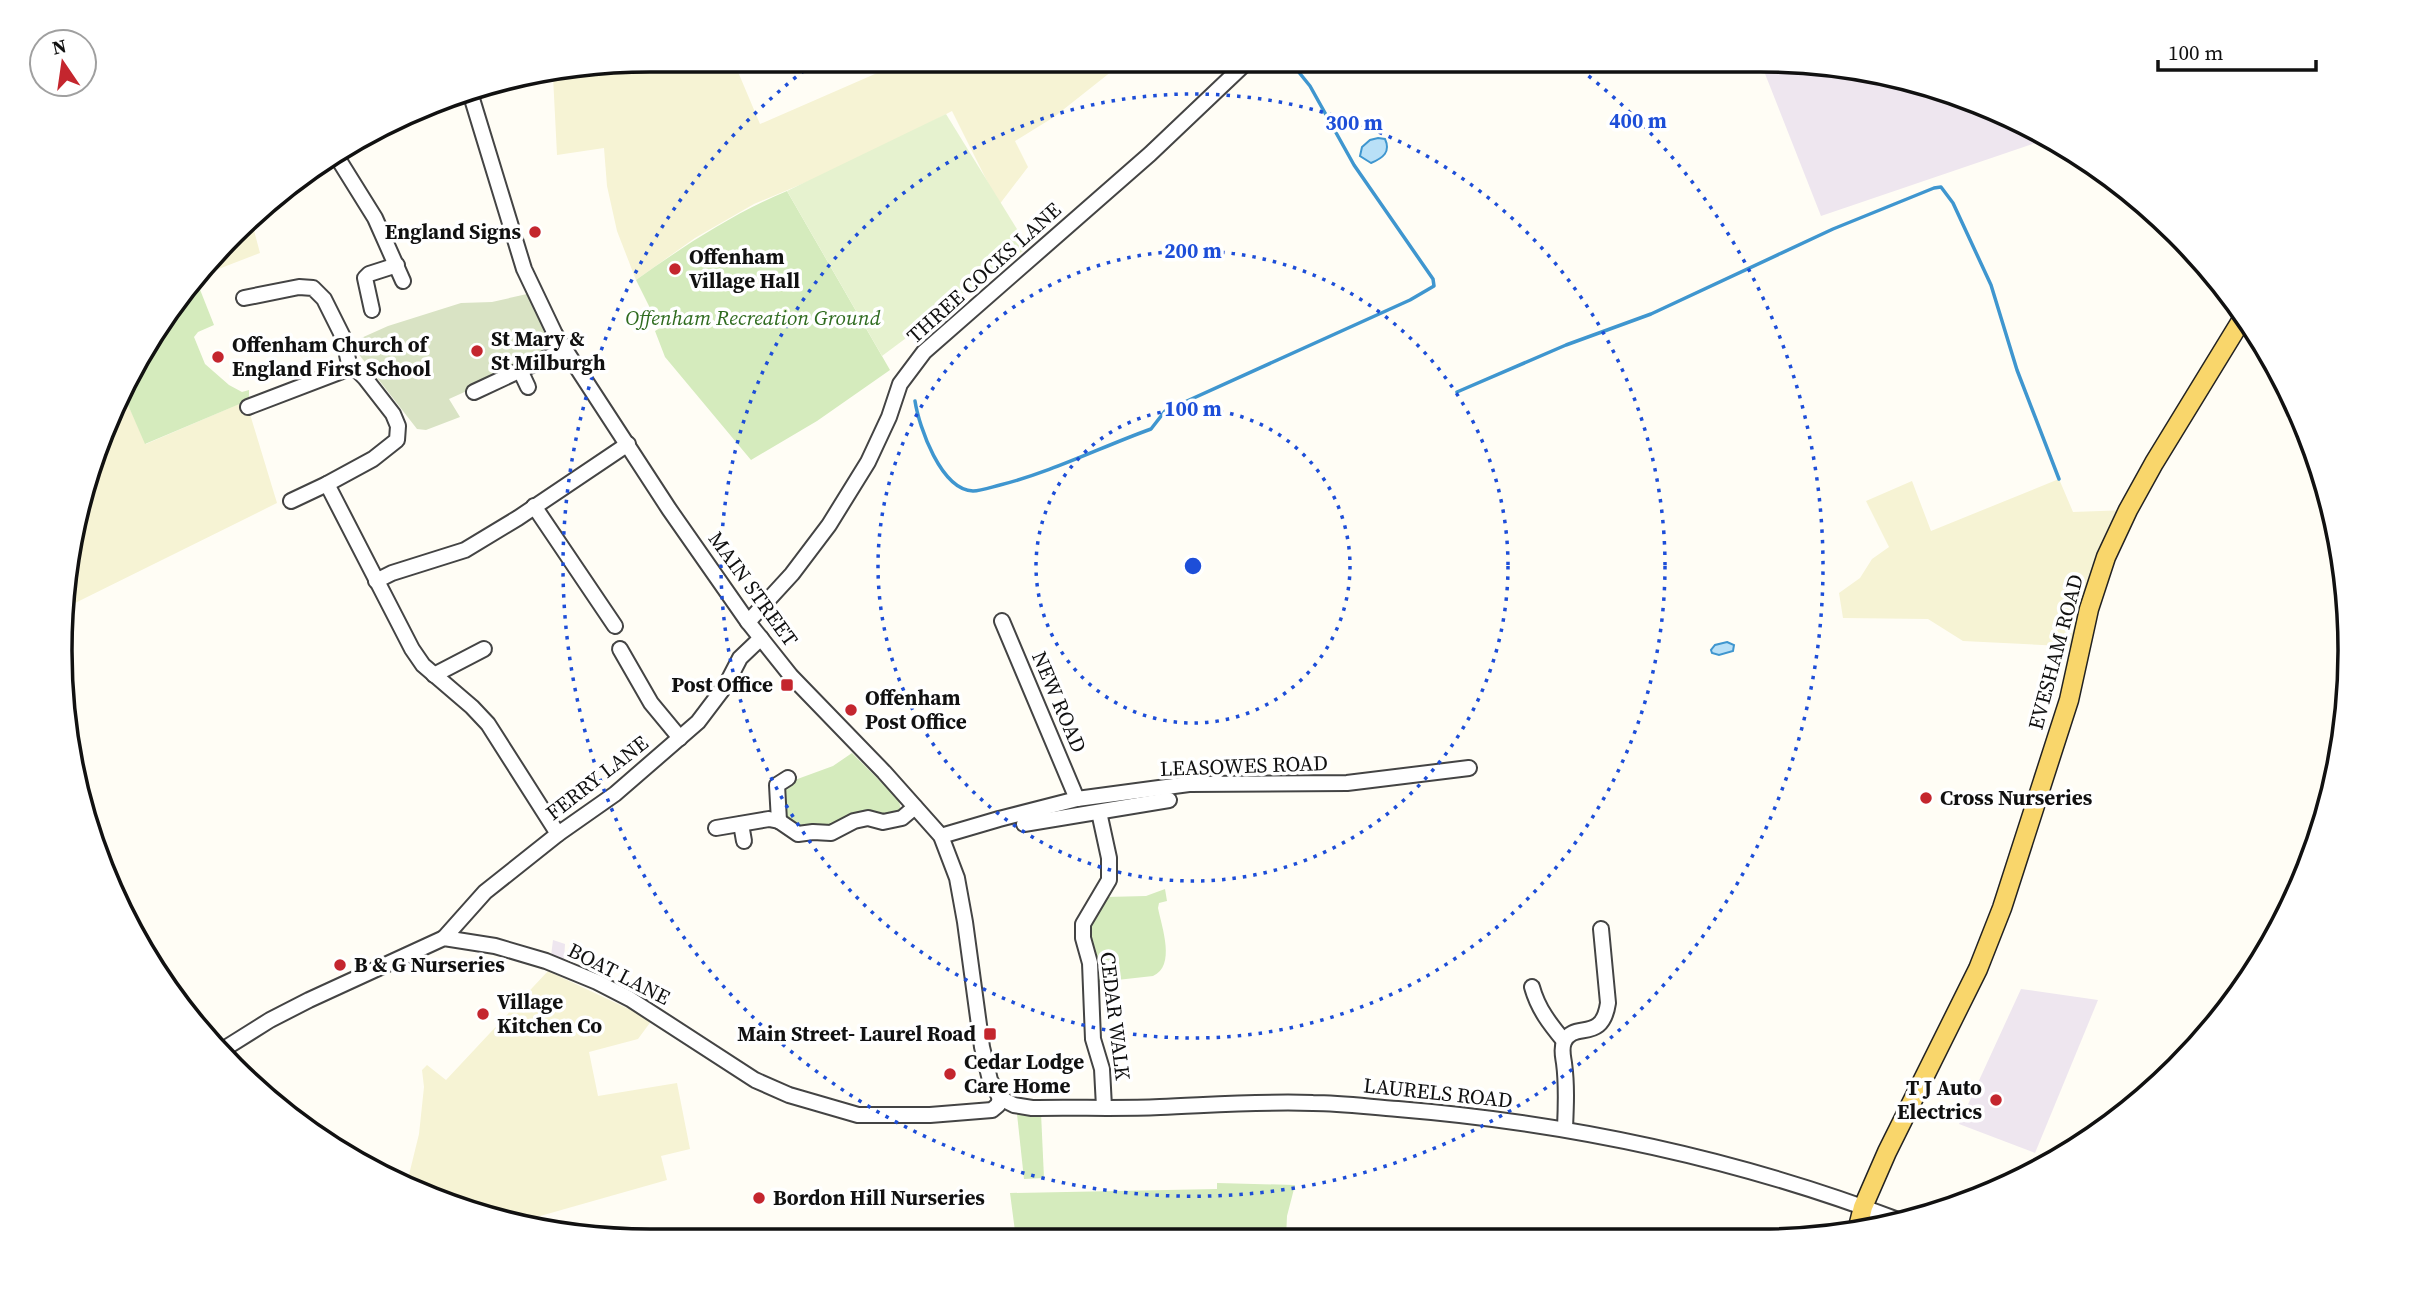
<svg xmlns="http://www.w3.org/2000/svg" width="2410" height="1301" font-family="'Source Serif 4',serif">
<rect width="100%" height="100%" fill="#fffdf5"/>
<g fill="#eee6ef">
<polygon points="1760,61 1798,61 1913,80 2021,121 2050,138 1821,216"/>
<polygon points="553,940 565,944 564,960 551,956"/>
<polygon points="2021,989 2098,1000 2035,1153 1959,1124"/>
</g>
<g fill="#f6f3d4">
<polygon points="651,60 733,60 760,124 907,60 1126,60 1054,117 1015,141 1028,167 999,205 952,111 852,163 754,204 695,238 636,280 617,231 607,186 604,148 557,155 553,76"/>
<polygon points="252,223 260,253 203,275"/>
<polygon points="125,398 146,444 246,401 277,503 69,606 80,498"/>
<polygon points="2059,479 2073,512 2128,510 2081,647 1963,641 1928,619 1843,618 1839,593 1860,578 1872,559 1889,547 1866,501 1912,481 1931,531"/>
<polygon points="548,971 652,1020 638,1039 589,1052 598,1096 677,1083 690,1149 661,1156 667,1180 512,1224 498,1221 406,1187 419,1134 424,1087 422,1070 427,1065 446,1080"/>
</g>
<g fill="#d5ebbd">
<path d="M787,191l103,179 -73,51 -66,39 -86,-103 -10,-26 5,-3 -24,-48c48,-34 96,-66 151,-89z"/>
<polygon points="197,282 214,325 198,332 194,337 205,364 229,385 242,392 249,390 249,400 145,444 125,398 159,322"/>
<polygon points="852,753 899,800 901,812 839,827 804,831 784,817 781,791 792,781 833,766"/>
<path d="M1165,889l2,12 -8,2 -1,5c4,20 18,58 -5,68l-54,6 -3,-2 -10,-49 20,-34 40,-1z"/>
<polygon points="1041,1113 1044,1178 1024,1179 1017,1114"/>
<polygon points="1217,1183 1295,1185 1287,1216 1286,1238 1016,1239 1010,1193 1217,1189"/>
</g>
<polygon fill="#d9e3c4" points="527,294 555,351 449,399 460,417 426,430 417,429 350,343 388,326 461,303 492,302"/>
<polygon fill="#e6f2cf" points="946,114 1028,247 882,356 787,191"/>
<g fill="#b9e0f7" stroke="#3f96cf" stroke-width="2">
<path d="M1378,138l7,1c6,13 -2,19 -14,24l-11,-7 2,-9 8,-7z"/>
<polygon points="1727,642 1734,645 1733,651 1719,655 1712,653 1711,650 1715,645"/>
</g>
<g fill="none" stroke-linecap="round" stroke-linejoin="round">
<g stroke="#3f96cf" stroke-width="3.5">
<polyline points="1457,392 1566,345 1651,314 1833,229 1934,188 1941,187 1953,203 1991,285 2017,370 2059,479"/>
<path d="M915,401c4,26 26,89 58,90 8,0 19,-4 27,-6 52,-13 101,-38 151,-56l14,-18 245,-111 24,-14 -1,-7 -79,-114 -44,-79 -21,-26"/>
</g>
<g stroke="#444" stroke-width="18">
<g id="minor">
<path d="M469,89l55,180 31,65 114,175 79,113 43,54 93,96 57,64 16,42 8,44 17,125 8,33 10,18 14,7 18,3c43,-1 85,1 128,-1 51,-2 102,-6 153,-4 29,0 57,4 85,6 171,14 340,50 500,111"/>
<polyline points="337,157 375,218 403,281"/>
<polyline points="244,298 299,287 313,288 324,299 343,337 350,368"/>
<polyline points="372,310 365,278 369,274 397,265"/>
<polyline points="520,370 528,387"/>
<polyline points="474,392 566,349"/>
<polyline points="248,407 350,368 358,371 365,378 393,414 398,426 397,440 373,459 327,484 412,649 423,665 472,707 488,724 558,834"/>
<polyline points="291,501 327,484"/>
<polyline points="534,506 615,626"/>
<polyline points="376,581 392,573 465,550 518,518 628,444"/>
<polyline points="1002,621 1077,799"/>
<polyline points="748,622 792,574 829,525 868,462 889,417 900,384 924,352 1150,154 1249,60"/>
<polyline points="620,649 651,703 680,738"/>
<polyline points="434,675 484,649"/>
<polyline points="1099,812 1109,858 1109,880 1083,924 1083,938 1090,963 1093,1039 1102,1069 1104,1107"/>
<polyline points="779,821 798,834 813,832 831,833 854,821 868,818 883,822 902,818 915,807"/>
<polyline points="779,821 777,785 788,778"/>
<polyline points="741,824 744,841"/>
<polyline points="1024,824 1169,800"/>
<polyline points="716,828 769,819 779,821"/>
<polyline points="941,836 999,819 1077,799 1189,784 1347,783 1469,768"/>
<polyline points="444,938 485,892 558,834 615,794 698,722 726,685 740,658 761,638"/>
<path d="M1532,987c6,22 18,37 32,54"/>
<polyline points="219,1052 270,1020 309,1000 444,938 495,946 546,961 597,982 630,999 755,1080 789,1095 858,1115 930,1115 992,1110 998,1105 1000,1098"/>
<path d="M1565,1128c1,-22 2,-43 -1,-65 -1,-7 -3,-14 0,-21 10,-22 38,2 44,-39l-7,-74"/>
</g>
</g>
<g stroke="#222" stroke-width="21">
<polyline id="major" points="1857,1231 1863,1207 1887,1152 1978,969 2002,908 2069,700 2089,609 2106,557 2128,510 2154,463 2244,316"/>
</g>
<use href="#minor" stroke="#fff" stroke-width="14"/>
<use href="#major" stroke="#f9d66b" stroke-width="18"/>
</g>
<g fill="none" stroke="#1d4ed8" stroke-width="3.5" stroke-dasharray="3.5 7">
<circle cx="1193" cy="566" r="157"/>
<circle cx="1193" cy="566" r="315"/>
<circle cx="1193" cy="566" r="472"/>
<path d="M1572 63A630 630 0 1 1 814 63"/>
</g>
<g fill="#c4262e" stroke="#fff" stroke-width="2.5">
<circle cx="535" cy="232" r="7"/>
<circle cx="675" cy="269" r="7"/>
<circle cx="477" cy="351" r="7"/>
<circle cx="218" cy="357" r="7"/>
<rect x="780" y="678" width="14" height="14" rx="3.5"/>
<circle cx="851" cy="710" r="7"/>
<circle cx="1926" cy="798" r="7"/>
<circle cx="340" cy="965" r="7"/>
<circle cx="483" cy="1014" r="7"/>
<rect x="983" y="1027" width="14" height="14" rx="3.5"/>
<circle cx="950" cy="1074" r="7"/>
<circle cx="1996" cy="1100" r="7"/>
<circle cx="759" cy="1198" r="7"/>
</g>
<g text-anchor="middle" stroke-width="7" stroke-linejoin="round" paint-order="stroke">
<g font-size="21" font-weight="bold" fill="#111" stroke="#fff" text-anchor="start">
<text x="521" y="239" text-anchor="end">England Signs</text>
<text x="689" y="264">Offenham<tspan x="689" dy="24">Village Hall</tspan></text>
<text x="491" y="346">St Mary &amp;<tspan x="491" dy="24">St Milburgh</tspan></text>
<text x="232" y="352">Offenham Church of<tspan x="232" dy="24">England First School</tspan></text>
<text x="773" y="692" text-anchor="end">Post Office</text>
<text x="865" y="705">Offenham<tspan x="865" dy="24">Post Office</tspan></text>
<text x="1940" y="805">Cross Nurseries</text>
<text x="354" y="972">B &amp; G Nurseries</text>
<text x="497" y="1009">Village<tspan x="497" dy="24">Kitchen Co</tspan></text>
<text x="976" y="1041" text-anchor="end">Main Street- Laurel Road</text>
<text x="964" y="1069">Cedar Lodge<tspan x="964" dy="24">Care Home</tspan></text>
<text x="1982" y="1095" text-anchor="end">T J Auto<tspan x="1982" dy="24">Electrics</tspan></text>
<text x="773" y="1205">Bordon Hill Nurseries</text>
</g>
<g font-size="21" fill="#111" stroke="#fff">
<text transform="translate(984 273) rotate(-42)" y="7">THREE COCKS LANE</text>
<text transform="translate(753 589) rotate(54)" y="7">MAIN STREET</text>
<text transform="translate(2056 652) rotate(-75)" y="7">EVESHAM ROAD</text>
<text transform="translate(1059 702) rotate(67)" y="7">NEW ROAD</text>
<text transform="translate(1244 766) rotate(-2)" y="7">LEASOWES ROAD</text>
<text transform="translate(597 778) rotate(-38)" y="7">FERRY LANE</text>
<text transform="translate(619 974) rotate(27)" y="7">BOAT LANE</text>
<text transform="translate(1115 1016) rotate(83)" y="7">CEDAR WALK</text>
<text transform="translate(1438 1093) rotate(6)" y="7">LAURELS ROAD</text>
</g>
<g font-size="21" font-style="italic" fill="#2f6b1f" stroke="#fff">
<text x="753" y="325">Offenham Recreation Ground</text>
</g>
</g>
<path d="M0 0H2410V1301H0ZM650 72H1760A578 578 0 0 1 2338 650V651A578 578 0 0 1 1760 1229H650A578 578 0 0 1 72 651V650A578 578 0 0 1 650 72Z" fill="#fff" fill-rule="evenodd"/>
<path fill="none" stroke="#111" stroke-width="3.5" d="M650 72H1760A578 578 0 0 1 2338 650V651A578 578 0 0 1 1760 1229H650A578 578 0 0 1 72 651V650A578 578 0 0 1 650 72Z"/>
<circle cx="1193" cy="566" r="10" fill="#1d4ed8" stroke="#fff" stroke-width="3.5"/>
<g font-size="21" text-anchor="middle" font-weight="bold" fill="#1d4ed8" stroke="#fff" stroke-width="7" stroke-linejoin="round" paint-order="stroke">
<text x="1638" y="128">400 m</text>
<text x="1354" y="130">300 m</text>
<text x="1193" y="258">200 m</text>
<text x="1193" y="416">100 m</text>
</g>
<g transform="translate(63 63) rotate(347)"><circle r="33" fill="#ffffff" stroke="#a0a0a0" stroke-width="2"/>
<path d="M0-5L12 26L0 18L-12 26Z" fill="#c4262e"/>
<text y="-10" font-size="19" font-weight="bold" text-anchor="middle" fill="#111111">N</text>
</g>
<path d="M2158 60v10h158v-10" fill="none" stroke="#111111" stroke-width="3.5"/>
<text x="2168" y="60" font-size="21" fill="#111111" stroke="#ffffff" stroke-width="5" paint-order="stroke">100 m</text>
</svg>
